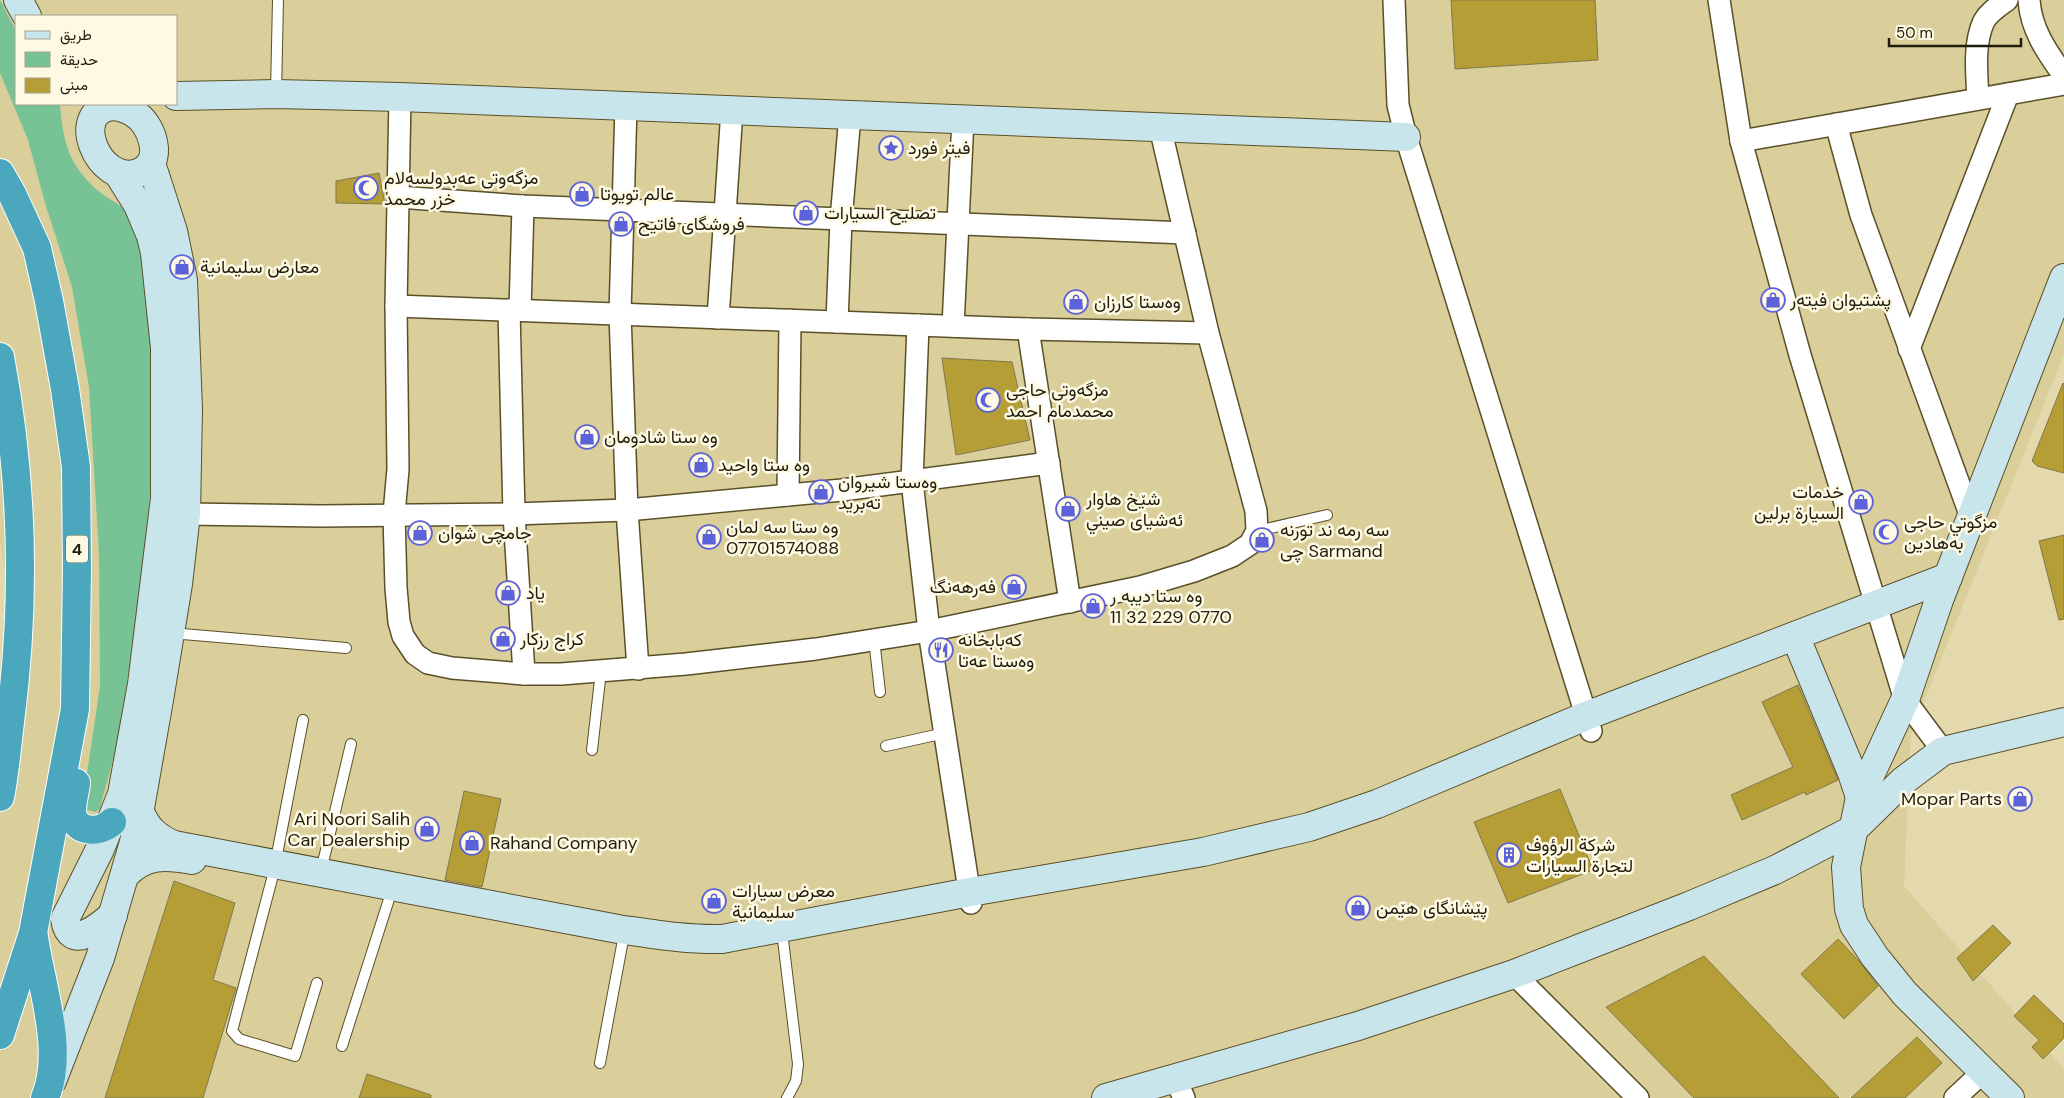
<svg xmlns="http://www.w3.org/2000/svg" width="2064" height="1098" font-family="'DM Sans',Vazirmatn,sans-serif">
<rect width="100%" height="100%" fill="#e3d9ac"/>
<path fill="#dace9b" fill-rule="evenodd" d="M0,0h2064v354l-153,380 -7,152 160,183v29h-2064v-375l12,-113 -12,-68zM16,16h160v88h-160z"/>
<path fill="#78c396" d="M0,0l16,31v73h44c3,39 9,63 41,89 10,8 21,11 28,23 7,10 14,45 17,58 6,30 5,63 7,94 3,76 -4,149 -14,225 -6,48 -12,95 -21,142 -4,25 -12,49 -18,73l-4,4 -10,-2 -3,-10 17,-114 -1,-131 -10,-168 -17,-100 -27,-84 -17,-63 -28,-67z"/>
<g fill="#b59e36" stroke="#81784e">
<polygon points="1451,0 1595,0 1598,60 1455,69"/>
<polygon points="379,173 385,204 336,203 336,181"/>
<polygon points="942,358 1012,362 1030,440 956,455"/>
<polygon points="2063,383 2064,384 2064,473 2037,466 2032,461"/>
<polygon points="2064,535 2064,619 2059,620 2039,541"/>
<polygon points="1798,685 1838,780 1806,795 1805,792 1742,820 1731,795 1793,767 1762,702"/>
<polygon points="1560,789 1593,870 1508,903 1474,822"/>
<polygon points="464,791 501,799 482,887 445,880"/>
<polygon points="174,881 235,903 213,980 236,988 203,1098 105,1098"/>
<polygon points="1993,925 2011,943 1973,981 1957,958"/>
<polygon points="1838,939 1859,961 1878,986 1844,1019 1801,974"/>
<polygon points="1704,956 1839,1098 1694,1098 1606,1007"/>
<polygon points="2034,995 2064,1024 2064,1038 2043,1059 2032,1047 2039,1040 2014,1016"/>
<polygon points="1917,1037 1942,1063 1905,1098 1851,1098"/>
<polygon points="367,1074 431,1095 431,1098 359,1098"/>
</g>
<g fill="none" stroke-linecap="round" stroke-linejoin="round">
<g stroke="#5a5028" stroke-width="12">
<g id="lane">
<polyline points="276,93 278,0"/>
<polyline points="1257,531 1327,515"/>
<polyline points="171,633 346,648"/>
<polyline points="874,639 880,692"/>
<polyline points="303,720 273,875 232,1031 239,1039 295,1056 317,983"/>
<polyline points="886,746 945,733"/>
<polyline points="592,750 601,671"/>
<polyline points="321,871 351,744"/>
<polyline points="783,940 798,1064 796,1081 787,1098"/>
<polyline points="342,1046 390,896"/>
<polyline points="600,1063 623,940"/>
</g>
</g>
<g stroke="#5a5028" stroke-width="24">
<g id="street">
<polyline points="1394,0 1398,105 1406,137 1591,731"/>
<polyline points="1719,0 1741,141 1800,355 1905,700 1943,751"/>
<path d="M2029,0c2,30 18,52 35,76"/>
<polyline points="400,97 396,306 398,469 394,514 396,588 399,622 403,636 415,654 428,663 452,668 524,674 561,674 686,664 816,649 929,631 1140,587 1194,571 1232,556 1250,544 1257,531 1256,511 1208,333 1160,127"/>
<path d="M1978,99c-1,-24 -5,-55 6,-78 5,-9 15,-15 23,-21"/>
<polyline points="626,106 620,314 627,510 638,669"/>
<polyline points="1836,124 1861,215 1971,517"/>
<polyline points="1741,141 2064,84"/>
<polyline points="398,197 523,206 1185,233"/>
<polyline points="396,306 1028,329 1208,333"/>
<polyline points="509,310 514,514 524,674"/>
<polyline points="520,310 523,206"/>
<polyline points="718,318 732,110"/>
<polyline points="837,322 841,220 850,115"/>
<polyline points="918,325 912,481 929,631 971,903"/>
<polyline points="953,326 963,119"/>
<polyline points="1028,329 1070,602"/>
<polyline points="1909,349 2008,94"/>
<polyline points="788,495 790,320"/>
<polyline points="186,514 321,516 514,514 627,510 842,490 1049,463"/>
<polyline points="1514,974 1638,1098"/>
<polyline points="1175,1078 1184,1098"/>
<polyline points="1955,1098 1983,1072"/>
</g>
</g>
<g stroke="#5a5028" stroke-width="30">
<g id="secondary">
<polyline points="18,0 27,16"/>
<polyline points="176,96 276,94 400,97 1406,137"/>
<path d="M114,106c12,1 25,8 32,19 6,9 11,25 6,36 -3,6 -8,10 -14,12 -40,14 -71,-64 -24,-67z"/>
<polyline points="1801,650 1852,773 1860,797"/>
<path d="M140,812c7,17 17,26 34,33l444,84c35,5 69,11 104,10l248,-47 233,-40 106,-25 68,-23 209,-88 362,-139"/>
<path d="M125,875c20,-21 40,-20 67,-15"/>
<path d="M113,915c-13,11 -43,38 -48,4l35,-70 22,-55 20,-110 23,-186v-150l-10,-95 -4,-17 -13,-31 -20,-32"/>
<polyline points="52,1081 100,958 134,842 159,700 178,584 186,514 188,409 183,280 173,231 151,163"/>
<polyline points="1106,1098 1358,1026 1514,974 1689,906 1775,870 1854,829 1903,781 1943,751 2064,722"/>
<polyline points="2010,1098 1905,994 1875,957 1854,925 1849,909 1846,867 1860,797 1905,700 1939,600 2064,278"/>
</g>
</g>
<g stroke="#fff" stroke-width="30">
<g id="highway">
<polyline points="0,173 12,194 37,248 49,301 65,389 76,467 77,569 75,709 33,933 0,1035"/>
<path d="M0,357c23,121 26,243 10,365 -3,25 -5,50 -10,75"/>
<path d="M76,783c-1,9 -4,19 -4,28 1,22 27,23 40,11"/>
<path d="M34,937c7,49 31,114 11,161"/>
</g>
</g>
<use href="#lane" stroke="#fff" stroke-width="10"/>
<use href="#street" stroke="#fff" stroke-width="21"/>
<use href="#secondary" stroke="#c9e5ec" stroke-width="28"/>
<use href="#highway" stroke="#4aa7be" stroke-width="28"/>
</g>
<defs>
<g id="sight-ring" transform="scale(1.25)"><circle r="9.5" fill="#fef9e3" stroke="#5c62da" stroke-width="1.5"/><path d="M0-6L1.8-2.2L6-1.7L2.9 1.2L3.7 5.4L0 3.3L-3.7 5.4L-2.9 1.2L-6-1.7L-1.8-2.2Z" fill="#5c62da"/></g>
<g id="mosque-ring" transform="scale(1.25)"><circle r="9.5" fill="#fef9e3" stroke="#5c62da" stroke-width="1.5"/><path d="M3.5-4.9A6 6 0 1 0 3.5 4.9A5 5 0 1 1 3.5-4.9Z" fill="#5c62da"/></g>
<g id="shop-ring" transform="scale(1.25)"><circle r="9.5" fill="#fef9e3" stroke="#5c62da" stroke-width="1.5"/><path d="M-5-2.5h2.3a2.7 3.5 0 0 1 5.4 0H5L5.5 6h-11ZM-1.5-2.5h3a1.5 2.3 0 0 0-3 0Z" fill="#5c62da"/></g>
<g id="restaurant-ring" transform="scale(1.25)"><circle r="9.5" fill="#fef9e3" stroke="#5c62da" stroke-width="1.5"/><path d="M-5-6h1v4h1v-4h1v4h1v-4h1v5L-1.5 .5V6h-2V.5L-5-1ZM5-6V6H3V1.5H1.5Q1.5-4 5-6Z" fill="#5c62da"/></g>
<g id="building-ring" transform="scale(1.25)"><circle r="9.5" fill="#fef9e3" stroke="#5c62da" stroke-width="1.5"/><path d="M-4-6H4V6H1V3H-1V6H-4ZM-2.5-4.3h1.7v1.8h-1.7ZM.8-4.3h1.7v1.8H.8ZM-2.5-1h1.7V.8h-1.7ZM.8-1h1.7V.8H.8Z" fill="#5c62da"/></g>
</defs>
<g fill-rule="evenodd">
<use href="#sight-ring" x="891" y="148"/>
<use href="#mosque-ring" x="366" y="188"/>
<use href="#shop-ring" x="582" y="194"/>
<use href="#shop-ring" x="806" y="213"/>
<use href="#shop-ring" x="621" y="224"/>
<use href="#shop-ring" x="182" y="267"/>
<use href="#shop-ring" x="1773" y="300"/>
<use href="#shop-ring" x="1076" y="302"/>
<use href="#mosque-ring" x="988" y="400"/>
<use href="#shop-ring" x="587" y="437"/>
<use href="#shop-ring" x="701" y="465"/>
<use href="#shop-ring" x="821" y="492"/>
<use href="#shop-ring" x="1861" y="502"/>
<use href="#shop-ring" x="1068" y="509"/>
<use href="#mosque-ring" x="1886" y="532"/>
<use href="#shop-ring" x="420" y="533"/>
<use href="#shop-ring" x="709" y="537"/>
<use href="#shop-ring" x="1262" y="540"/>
<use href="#shop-ring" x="1014" y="587"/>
<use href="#shop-ring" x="508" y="593"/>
<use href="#shop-ring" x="1093" y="606"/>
<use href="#shop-ring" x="503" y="639"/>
<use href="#restaurant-ring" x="941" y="650"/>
<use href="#shop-ring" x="2020" y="799"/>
<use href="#shop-ring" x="427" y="829"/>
<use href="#shop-ring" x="472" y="843"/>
<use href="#building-ring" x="1509" y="855"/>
<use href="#shop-ring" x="714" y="901"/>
<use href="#shop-ring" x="1358" y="908"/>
</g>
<g text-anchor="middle" stroke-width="5" stroke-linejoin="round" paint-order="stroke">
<rect fill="#fef9e3" stroke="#635f4c" stroke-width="1" x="66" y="535.5" width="22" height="27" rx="4"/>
<g font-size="16" font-weight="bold" fill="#211d0c">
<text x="77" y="555">4</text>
</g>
<g font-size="18" fill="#211d0c" stroke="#fef9e3" text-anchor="start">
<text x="908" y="154">فيتر فورد</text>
<text x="384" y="184">مزگەوتی عەبدولسەلام<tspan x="384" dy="21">خزر محمد</tspan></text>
<text x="600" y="200">عالم تويوتا</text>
<text x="824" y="219">تصليح السيارات</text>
<text x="638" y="230">فروشگاى فاتيح</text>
<text x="200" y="273">معارض سليمانية</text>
<text x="1790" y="306">پشتیوان فیتەر</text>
<text x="1094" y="308">وەستا کارزان</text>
<text x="1006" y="396">مزگەوتی حاجی<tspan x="1006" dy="21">محمدمام احمد</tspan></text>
<text x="604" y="443">وه ستا شادومان</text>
<text x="718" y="471">وه ستا واحید</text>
<text x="838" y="488">وەستا شیروان<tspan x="838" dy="21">تەبرید</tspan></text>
<text x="1844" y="498" text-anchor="end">خدمات<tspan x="1844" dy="21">السیارة برلین</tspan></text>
<text x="1086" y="505">شێخ هاوار<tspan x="1086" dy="21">ئەشیای صيني</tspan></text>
<text x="1904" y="528">مزگوتي حاجی<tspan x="1904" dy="21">بەهادین</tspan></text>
<text x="726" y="533">وه ستا سه لمان<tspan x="726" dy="21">07701574088</tspan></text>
<text x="1280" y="536">سه رمه ند تورنه<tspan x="1280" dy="21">چی Sarmand</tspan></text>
<text x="438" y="539">جامچی شوان</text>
<text x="996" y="593" text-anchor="end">فەرهەنگ</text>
<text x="526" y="599">ياد</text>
<text x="1110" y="602">وه ستا دیبه ر<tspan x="1110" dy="21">11 32 229 0770</tspan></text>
<text x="520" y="645">كراج رزكار</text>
<text x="958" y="646">کەبابخانە<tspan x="958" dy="21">وەستا عەتا</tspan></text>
<text x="2002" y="805" text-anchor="end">Mopar Parts</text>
<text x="410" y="825" text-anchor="end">Ari Noori Salih<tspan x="410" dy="21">Car Dealership</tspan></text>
<text x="490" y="849">Rahand Company</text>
<text x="1526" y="851">شركة الرؤوف<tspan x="1526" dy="21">لتجارة السيارات</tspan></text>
<text x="732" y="897">معرض سيارات<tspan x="732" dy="21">سليمانية</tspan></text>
<text x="1376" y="914">پێشانگای هێمن</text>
</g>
</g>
<rect x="15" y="15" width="162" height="90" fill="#fef9e3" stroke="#a6a18d"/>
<rect x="25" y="31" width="25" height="8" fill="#c9e5ec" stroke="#a6a18d"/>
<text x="60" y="40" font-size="15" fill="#211d0c">طريق</text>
<rect x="25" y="52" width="25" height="15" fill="#78c396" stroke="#a6a18d"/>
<text x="60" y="65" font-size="15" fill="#211d0c">حديقة</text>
<rect x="25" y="78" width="25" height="15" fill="#b59e36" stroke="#a6a18d"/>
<text x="60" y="90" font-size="15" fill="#211d0c">مبنى</text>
<path d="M1889 38v8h132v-8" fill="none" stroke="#211d0c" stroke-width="2.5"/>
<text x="1896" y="38" font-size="15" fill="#211d0c" stroke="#fef9e3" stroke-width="4" paint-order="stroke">50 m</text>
</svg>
